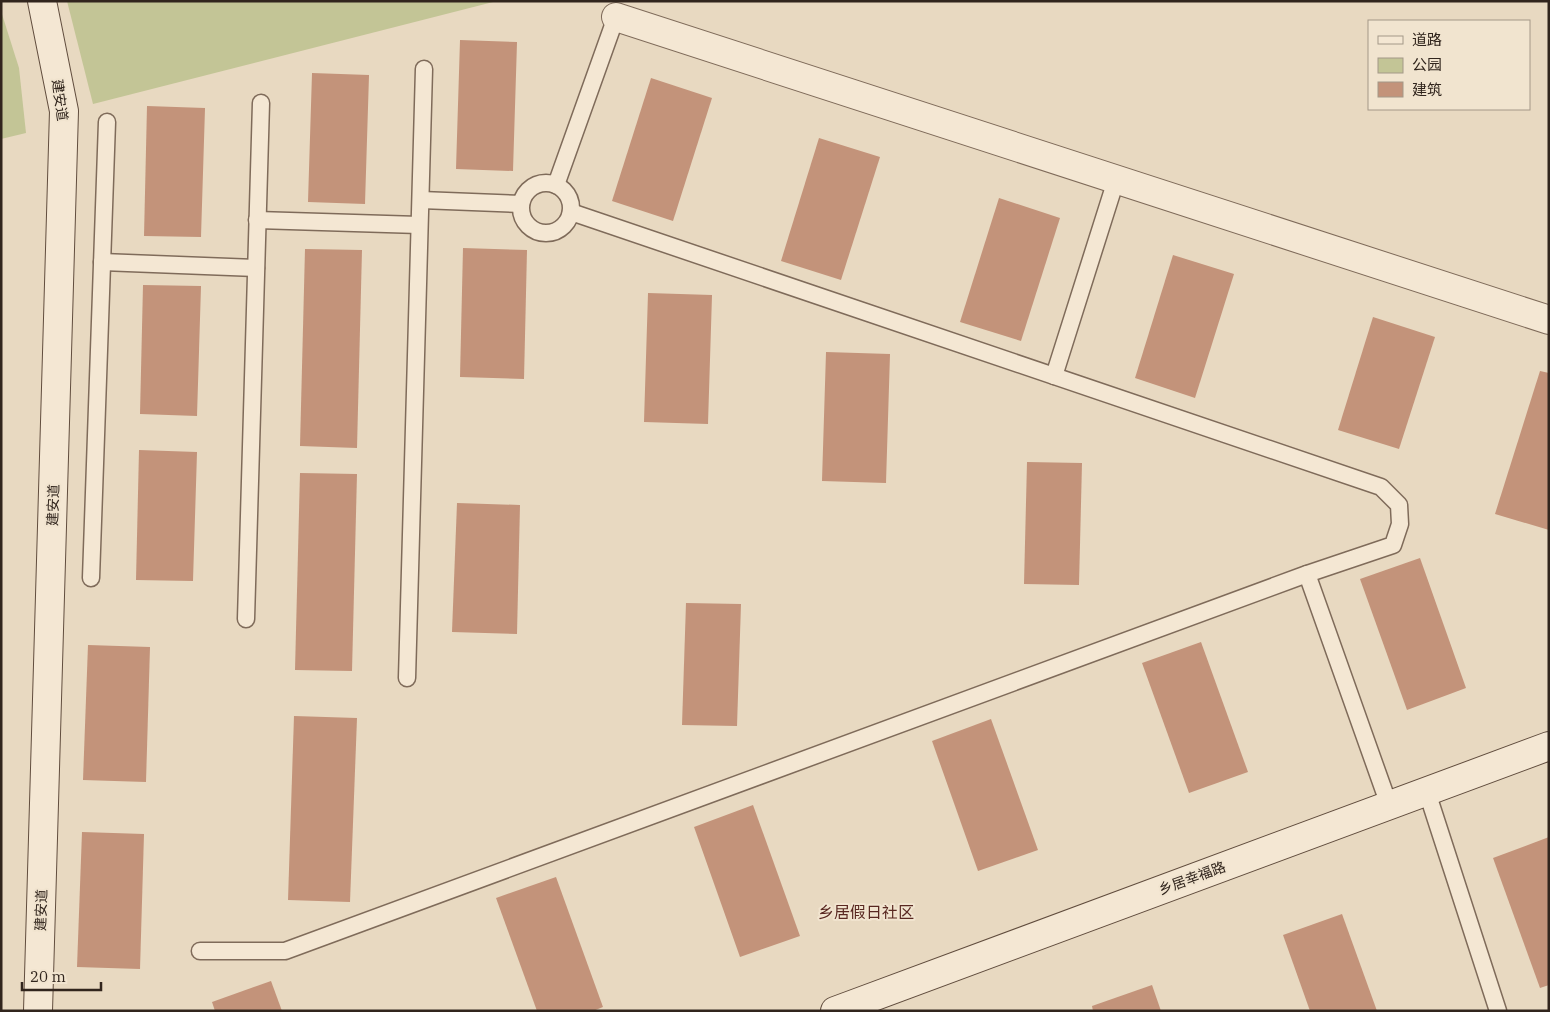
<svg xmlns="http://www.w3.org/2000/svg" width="1550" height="1012" font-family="'IBM Plex Serif','Noto Sans SC',serif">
<rect width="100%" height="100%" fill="#e8d9c1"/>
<g fill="#c3c596">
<polygon points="67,1 497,1 93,104"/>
<polygon points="1,11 19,68 26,133 1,139"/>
</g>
<g fill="#c3937a">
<polygon points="460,40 517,42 513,171 456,169"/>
<polygon points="312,73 369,75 365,204 308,202"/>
<polygon points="651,78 712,98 673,221 612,201"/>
<polygon points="147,106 205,108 201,237 144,236"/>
<polygon points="819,138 880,157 841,280 781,261"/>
<polygon points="999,198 1060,218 1021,341 960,322"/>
<polygon points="463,248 527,250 524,379 460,377"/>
<polygon points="305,249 362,250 357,448 300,446"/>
<polygon points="1173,255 1234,274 1195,398 1135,378"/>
<polygon points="143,285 201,286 197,416 140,414"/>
<polygon points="648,293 712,295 708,424 644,422"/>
<polygon points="1373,317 1435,337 1399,449 1338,430"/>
<polygon points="826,352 890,354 886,483 822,481"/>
<polygon points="1540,371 1549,373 1549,530 1495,514"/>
<polygon points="139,450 197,452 193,581 136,580"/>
<polygon points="1027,462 1082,463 1079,585 1024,584"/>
<polygon points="300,473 357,474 352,671 295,670"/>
<polygon points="457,503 520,505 517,634 452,632"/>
<polygon points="1420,558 1466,688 1407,710 1360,579"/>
<polygon points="686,603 741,604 737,726 682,725"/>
<polygon points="1201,642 1248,772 1189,793 1142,663"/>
<polygon points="88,645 150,647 146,782 83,780"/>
<polygon points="294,716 357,718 350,902 288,900"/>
<polygon points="991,719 1038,850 978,871 932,741"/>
<polygon points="753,805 800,936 740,957 694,827"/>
<polygon points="82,832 144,834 140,969 77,967"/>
<polygon points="1549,837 1549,985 1540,988 1493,858"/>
<polygon points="556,877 603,1007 593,1011 537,1011 496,898"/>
<polygon points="1342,914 1377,1011 1310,1011 1283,935"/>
<polygon points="271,981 282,1011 215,1011 212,1002"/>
<polygon points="1152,985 1161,1011 1093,1011 1092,1006"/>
</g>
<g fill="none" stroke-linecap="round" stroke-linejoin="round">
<g stroke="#7f6b5a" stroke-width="19">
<g id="lane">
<circle cx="546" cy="208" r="25"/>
<polyline points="556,185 616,17"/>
<polyline points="421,200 521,204"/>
<polyline points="257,220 419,225"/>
<polyline points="102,262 256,268"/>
<polyline points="1054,376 1116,180"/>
<polyline points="1307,574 1389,805"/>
<polyline points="91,578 107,122"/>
<polyline points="246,619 261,103"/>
<polyline points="407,678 424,69"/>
<polyline points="1427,792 1498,1011"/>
<polyline points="200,951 285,951 1307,574 1393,545 1400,524 1399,505 1381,487 571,212"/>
</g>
</g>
<g stroke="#7f6b5a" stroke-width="30">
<polyline id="street" points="616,17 1549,320"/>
</g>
<g stroke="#614d3e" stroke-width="30">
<g id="secondary">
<polyline points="38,1011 64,111 42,1"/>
<polyline points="835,1011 1549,746"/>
</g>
</g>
<use href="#lane" stroke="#f4e7d3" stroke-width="16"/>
<use href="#street" stroke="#f4e7d3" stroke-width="28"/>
<use href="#secondary" stroke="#f4e7d3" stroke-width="28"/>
</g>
<g text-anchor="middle" stroke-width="4" stroke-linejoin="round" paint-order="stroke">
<g font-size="14" fill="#31251d" stroke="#f1e4cf">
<text transform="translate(60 100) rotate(82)" y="5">建安道</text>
<text transform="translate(53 505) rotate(-88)" y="5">建安道</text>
<text transform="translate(1192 878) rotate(-20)" y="5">乡居幸福路</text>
<text transform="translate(41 910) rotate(-88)" y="5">建安道</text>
</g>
<g font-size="16" fill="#592821" stroke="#f1e4cf">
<text x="866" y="918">乡居假日社区</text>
</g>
</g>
<rect width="1550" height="1012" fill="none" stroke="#31251d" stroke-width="5"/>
<rect x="1368" y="20" width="162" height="90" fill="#f1e4cf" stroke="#a49888"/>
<rect x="1378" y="36" width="25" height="8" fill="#f4e7d3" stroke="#a49888"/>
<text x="1412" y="45" font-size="15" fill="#31251d">道路</text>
<rect x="1378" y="58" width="25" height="15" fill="#c3c596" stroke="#a49888"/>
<text x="1412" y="70" font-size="15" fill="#31251d">公园</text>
<rect x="1378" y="82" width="25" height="15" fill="#c3937a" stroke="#a49888"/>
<text x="1412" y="95" font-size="15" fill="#31251d">建筑</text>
<path d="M22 982v8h79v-8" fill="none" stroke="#31251d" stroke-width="2.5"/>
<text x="30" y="982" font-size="15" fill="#31251d" stroke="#f1e4cf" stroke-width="4" paint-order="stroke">20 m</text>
</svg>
